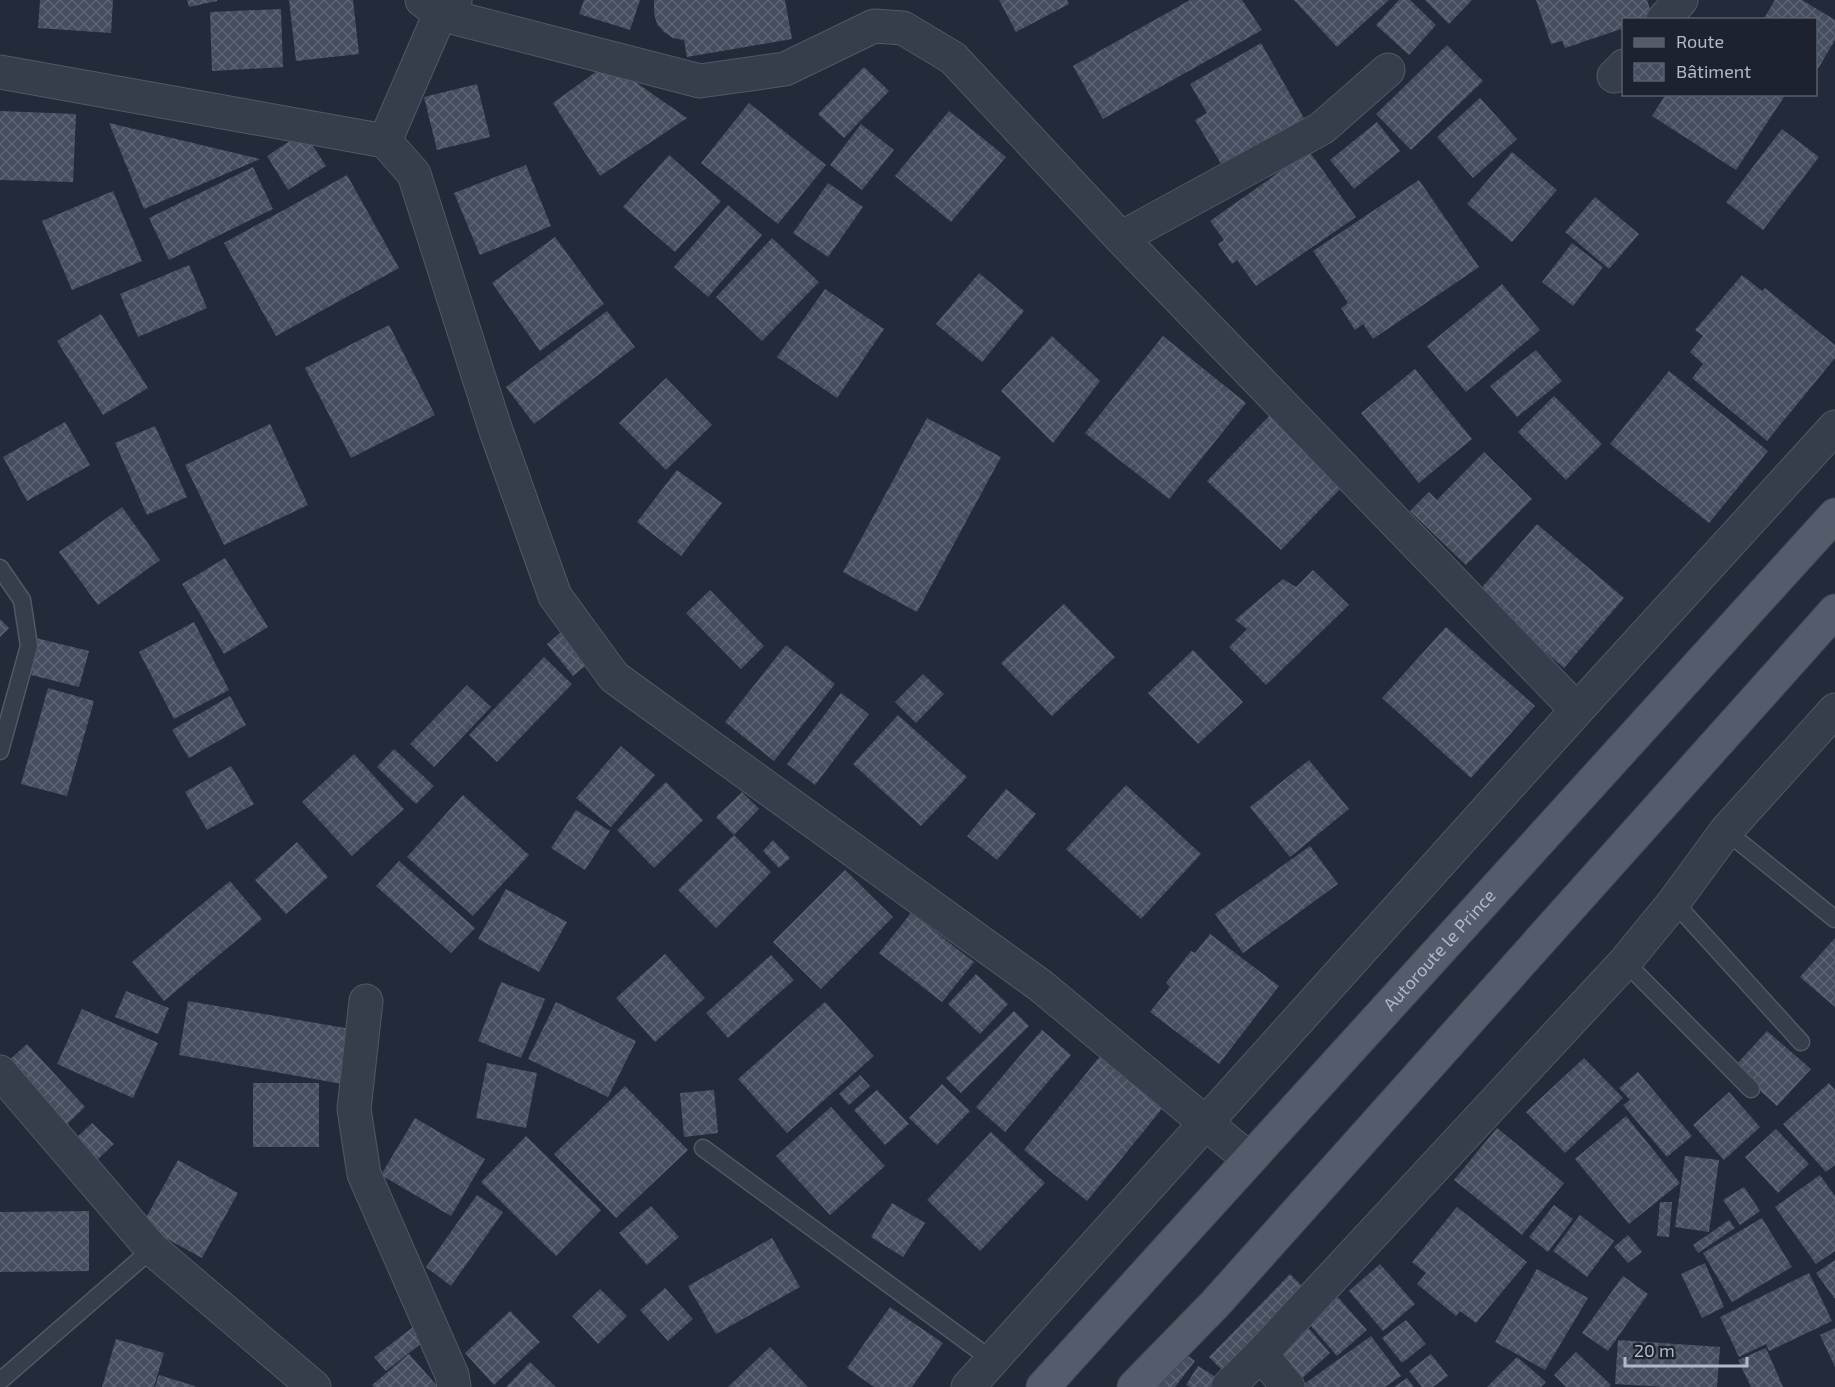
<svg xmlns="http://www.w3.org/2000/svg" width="1835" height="1387" font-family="'Exo 2',sans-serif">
<defs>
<pattern id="building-cross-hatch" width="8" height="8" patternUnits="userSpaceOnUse" patternTransform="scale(1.5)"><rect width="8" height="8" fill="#444e5f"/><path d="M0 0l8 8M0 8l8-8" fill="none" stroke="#5d6574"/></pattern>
</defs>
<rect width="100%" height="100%" fill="#232b3a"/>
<g fill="url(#building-cross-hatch)">
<polygon points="40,0 113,0 111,33 38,28"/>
<polygon points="187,0 217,0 217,1 189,7"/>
<polygon points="289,0 353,0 359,54 296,61"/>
<polygon points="584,0 640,0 630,30 579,14"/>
<polygon points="654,0 785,0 792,39 687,57 684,40 673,38 664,32 657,24 654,13"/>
<polygon points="999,0 1067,0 1069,4 1016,32"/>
<polygon points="1190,0 1242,0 1262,30 1103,119 1073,66"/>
<polygon points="1294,0 1389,0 1337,47"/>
<polygon points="1399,0 1410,0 1436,25 1409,55 1376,25"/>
<polygon points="1425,0 1472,0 1449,24"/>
<polygon points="1536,0 1647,0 1653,18 1624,20 1624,28 1565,48 1562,41 1551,44"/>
<polygon points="1775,0 1802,0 1835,20 1835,40 1816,72 1816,20 1763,20"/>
<polygon points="281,9 283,67 212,71 210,12"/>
<polygon points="1261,43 1306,122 1224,169 1195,120 1207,113 1190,84"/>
<polygon points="1447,45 1483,81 1411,150 1376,114"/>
<polygon points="608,63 687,118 600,176 553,103"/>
<polygon points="864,67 889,91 844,138 818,114"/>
<polygon points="477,84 490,137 437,150 424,97"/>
<polygon points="1666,94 1786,94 1736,170 1652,116"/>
<polygon points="1480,98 1517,139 1473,178 1437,137"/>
<polygon points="749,103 826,165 778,224 701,163"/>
<polygon points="0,111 76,114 73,182 0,180"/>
<polygon points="949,111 1006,157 951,222 895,176"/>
<polygon points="1377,122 1400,151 1354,189 1330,160"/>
<polygon points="109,123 260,159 144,209"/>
<polygon points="861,124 894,150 862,190 830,165"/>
<polygon points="1782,129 1819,157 1763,230 1726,202"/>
<polygon points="304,132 326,166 288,190 267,156"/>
<polygon points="1309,151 1356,217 1256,286 1237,260 1232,264 1218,244 1224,240 1210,221"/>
<polygon points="1512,152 1557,190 1512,242 1467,204"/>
<polygon points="669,155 721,201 675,252 623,207"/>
<polygon points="526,165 551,226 480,255 454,193"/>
<polygon points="253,167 273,209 169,260 149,218"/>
<polygon points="347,175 399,268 276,336 224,243"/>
<polygon points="1419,180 1479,267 1373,339 1363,324 1355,330 1341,308 1348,303 1313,251"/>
<polygon points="828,183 863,207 828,257 793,233"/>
<polygon points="113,191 142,261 72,290 42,221"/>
<polygon points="1595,197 1639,234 1609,269 1565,232"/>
<polygon points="728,205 762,235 708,297 674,267"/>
<polygon points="555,237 604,304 540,351 492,283"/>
<polygon points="772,238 819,282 762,341 716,297"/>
<polygon points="1572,243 1603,267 1573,306 1542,282"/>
<polygon points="189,265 207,308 138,337 120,294"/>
<polygon points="979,273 1024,311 982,362 936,324"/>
<polygon points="1742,275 1762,291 1765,288 1835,345 1835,358 1767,441 1692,378 1703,364 1690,352 1703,336 1695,330"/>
<polygon points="1502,284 1540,330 1466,392 1427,346"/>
<polygon points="825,289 884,329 837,398 777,357"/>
<polygon points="607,311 635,347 534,424 506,387"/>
<polygon points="101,314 148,388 103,415 57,341"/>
<polygon points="389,325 435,415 351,458 305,368"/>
<polygon points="1052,336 1100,381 1053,443 1001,391"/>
<polygon points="1163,336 1246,403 1169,499 1085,433"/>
<polygon points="1536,350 1562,381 1517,417 1490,386"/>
<polygon points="1415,369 1472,439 1419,483 1361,413"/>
<polygon points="1669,371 1768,451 1709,523 1610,444"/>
<polygon points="666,378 712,425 666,470 619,423"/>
<polygon points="1554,396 1602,444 1566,480 1518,432"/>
<polygon points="1270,415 1343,486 1281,550 1207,481"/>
<polygon points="927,418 1001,457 917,612 843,572"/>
<polygon points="65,422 90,465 27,501 3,457"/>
<polygon points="270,424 308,505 224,545 185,465"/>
<polygon points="155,426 187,497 147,515 115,443"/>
<polygon points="1484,452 1532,499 1466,565 1410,511 1429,492 1437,500"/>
<polygon points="677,470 722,503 681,556 637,522"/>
<polygon points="122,507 160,560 98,605 59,552"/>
<polygon points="1537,524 1624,598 1564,668 1477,593"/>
<polygon points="225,558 268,627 224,654 182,584"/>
<polygon points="1313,570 1349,605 1266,685 1229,647 1247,629 1235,620 1283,579 1296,587"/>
<polygon points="710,590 764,646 741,669 686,613"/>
<polygon points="1064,604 1115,657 1052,716 1001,663"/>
<polygon points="0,619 9,628 0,637"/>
<polygon points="194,622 229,690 174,719 139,652"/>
<polygon points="569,625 596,657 573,676 547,644"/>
<polygon points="1446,627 1535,706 1471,778 1382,698"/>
<polygon points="36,638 89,651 79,687 27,674"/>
<polygon points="786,645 835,684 774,761 725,722"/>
<polygon points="1193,650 1243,702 1198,744 1148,693"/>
<polygon points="544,657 572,684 497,762 469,735"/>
<polygon points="923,674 944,694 916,723 895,702"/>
<polygon points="467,685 491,707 434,767 410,744"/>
<polygon points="48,688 94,701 67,796 21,784"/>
<polygon points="841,693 869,714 815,785 787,764"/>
<polygon points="230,696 246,725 189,758 172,730"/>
<polygon points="898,715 967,777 921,826 853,764"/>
<polygon points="621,746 655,775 611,827 576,798"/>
<polygon points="394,749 434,786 416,804 377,767"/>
<polygon points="354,754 404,809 352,856 302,802"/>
<polygon points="1309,760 1349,809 1290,857 1250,807"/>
<polygon points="231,766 254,804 207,830 185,792"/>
<polygon points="666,782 703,820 654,868 617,830"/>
<polygon points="1126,785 1201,854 1141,919 1066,849"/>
<polygon points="1006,789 1036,814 997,860 967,836"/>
<polygon points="742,792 759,809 734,835 716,817"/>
<polygon points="463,795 529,855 473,916 407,857"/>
<polygon points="576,810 610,831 585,870 551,848"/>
<polygon points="734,835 771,872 716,928 678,890"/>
<polygon points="773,840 790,858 779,868 763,851"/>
<polygon points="297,842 328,877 286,914 255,880"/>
<polygon points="1310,846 1338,884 1243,953 1215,914"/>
<polygon points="399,861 475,928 451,953 376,886"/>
<polygon points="845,870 893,917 821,989 773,942"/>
<polygon points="230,881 262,919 164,1001 132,962"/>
<polygon points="506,889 567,922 539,972 478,939"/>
<polygon points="911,913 974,962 942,1002 879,953"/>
<polygon points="1210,934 1279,986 1219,1064 1150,1012 1170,987 1166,983 1191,951 1195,953"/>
<polygon points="1835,938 1835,1007 1800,977"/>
<polygon points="665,954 705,998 655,1042 616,998"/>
<polygon points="771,955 794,980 728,1038 706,1013"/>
<polygon points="976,974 1008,1004 980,1034 948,1004"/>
<polygon points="501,982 545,999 521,1058 478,1041"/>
<polygon points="126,991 169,1008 158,1034 115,1017"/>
<polygon points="188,1001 357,1030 348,1085 179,1055"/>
<polygon points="556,1002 636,1041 608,1097 528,1059"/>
<polygon points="825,1002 874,1056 787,1133 738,1079"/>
<polygon points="82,1009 158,1043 133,1098 57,1064"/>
<polygon points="1014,1011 1029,1026 961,1093 946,1078"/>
<polygon points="1042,1030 1071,1055 1005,1132 976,1107"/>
<polygon points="1767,1031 1811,1069 1777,1106 1734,1067"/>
<polygon points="27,1044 85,1107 65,1126 6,1063"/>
<polygon points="1101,1055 1165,1105 1087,1201 1024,1150"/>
<polygon points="1584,1058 1623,1098 1565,1153 1526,1112"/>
<polygon points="487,1063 537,1073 526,1128 476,1118"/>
<polygon points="1638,1072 1692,1136 1667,1157 1623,1105 1630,1100 1619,1088"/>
<polygon points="860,1075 870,1086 849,1105 839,1094"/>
<rect x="253" y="1083" width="66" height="64"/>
<polygon points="1829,1083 1835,1090 1835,1165 1826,1172 1783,1124"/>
<polygon points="942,1084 970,1111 937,1145 909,1118"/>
<polygon points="625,1086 688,1150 616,1218 554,1154"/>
<polygon points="714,1090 718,1133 684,1137 680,1093"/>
<polygon points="877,1090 909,1124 885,1145 854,1110"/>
<polygon points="1729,1092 1760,1127 1724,1160 1693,1125"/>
<polygon points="831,1107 885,1166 830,1215 776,1156"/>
<polygon points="1626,1116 1680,1183 1629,1224 1575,1159"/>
<polygon points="415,1118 485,1159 451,1216 381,1175"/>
<polygon points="92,1123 114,1144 95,1162 73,1141"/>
<polygon points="1497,1128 1564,1183 1522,1235 1454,1180"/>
<polygon points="1776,1129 1809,1164 1778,1193 1745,1157"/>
<polygon points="991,1132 1045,1183 980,1251 927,1200"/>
<polygon points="526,1136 601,1210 556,1256 481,1182"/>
<polygon points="1685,1156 1719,1160 1709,1232 1675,1227"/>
<polygon points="178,1160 238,1193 202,1258 142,1225"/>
<polygon points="1820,1175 1835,1196 1835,1251 1816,1264 1775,1207"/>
<polygon points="1744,1187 1760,1211 1740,1225 1723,1200"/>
<polygon points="477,1195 503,1212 451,1286 426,1267"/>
<polygon points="1660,1202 1672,1202 1669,1237 1657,1236"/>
<polygon points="892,1203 925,1223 903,1257 871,1237"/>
<polygon points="1554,1205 1573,1219 1548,1252 1529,1237"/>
<polygon points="651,1206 679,1237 647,1265 619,1233"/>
<polygon points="1457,1207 1527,1262 1476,1323 1460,1311 1456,1316 1417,1284 1426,1273 1412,1262"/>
<polygon points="89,1211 89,1271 0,1272 0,1212"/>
<polygon points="1580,1215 1614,1241 1587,1277 1553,1251"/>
<polygon points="1762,1218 1792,1267 1732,1302 1703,1253"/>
<polygon points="1729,1220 1735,1228 1698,1253 1693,1245"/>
<polygon points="1628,1235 1642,1252 1628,1263 1614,1247"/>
<polygon points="772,1238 800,1287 716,1334 688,1286"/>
<polygon points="1835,1260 1835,1299 1816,1273"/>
<polygon points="1705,1263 1724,1307 1702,1318 1681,1274"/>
<polygon points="1380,1264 1415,1304 1383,1331 1349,1291"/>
<polygon points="1537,1269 1588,1298 1545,1370 1495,1342"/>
<polygon points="1809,1273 1832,1321 1769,1351 1766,1344 1739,1357 1720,1317"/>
<polygon points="1290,1274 1307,1291 1225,1373 1209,1357"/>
<polygon points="1623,1276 1648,1294 1608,1351 1582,1333"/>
<polygon points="665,1288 693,1319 668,1341 640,1310"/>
<polygon points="600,1289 627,1316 598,1344 572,1316"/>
<polygon points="1335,1294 1367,1330 1337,1356 1305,1319"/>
<polygon points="890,1307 943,1343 912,1387 874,1387 847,1368"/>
<polygon points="510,1311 540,1342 494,1385 465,1353"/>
<polygon points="1406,1320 1426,1344 1402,1363 1382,1338"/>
<polygon points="421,1321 432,1335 386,1371 374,1357"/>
<polygon points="1305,1324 1330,1353 1299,1381 1274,1352"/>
<polygon points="1835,1328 1835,1367 1820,1335"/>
<polygon points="1371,1336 1401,1376 1385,1387 1300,1387"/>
<polygon points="116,1339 164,1353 154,1387 102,1387"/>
<polygon points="1618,1340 1720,1347 1717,1387 1665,1387 1615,1384"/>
<polygon points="770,1347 808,1387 728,1387"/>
<polygon points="1766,1348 1783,1387 1751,1387 1738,1360"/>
<polygon points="1180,1350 1195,1361 1175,1387 1152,1387"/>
<polygon points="1576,1352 1611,1385 1609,1387 1566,1387 1554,1375"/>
<polygon points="409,1354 438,1387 374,1387 372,1385"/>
<polygon points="1431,1354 1448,1376 1433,1387 1422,1387 1409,1371"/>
<polygon points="1517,1357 1546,1382 1541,1387 1487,1387"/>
<polygon points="530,1362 556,1387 506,1387"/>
<polygon points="1198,1366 1216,1377 1210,1387 1190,1387 1186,1385"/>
<polygon points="159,1375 195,1386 195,1387 155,1387"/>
<polygon points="1407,1378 1414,1387 1394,1387"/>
</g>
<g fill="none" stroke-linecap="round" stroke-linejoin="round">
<g stroke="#515866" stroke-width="19">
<g id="lane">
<polyline points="0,568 22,600 29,646 0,751"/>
<polyline points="1726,831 1835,919"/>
<polyline points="1674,902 1801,1042"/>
<polyline points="1625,962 1751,1089"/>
<polyline points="703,1148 992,1360"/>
<polyline points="0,1381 152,1249"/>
</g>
</g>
<g stroke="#515866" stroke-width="35">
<g id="street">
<polyline points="422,0 440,14 700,81 785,69 874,26 903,28 953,58 1121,238 1577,710"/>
<polyline points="1663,20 1681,0"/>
<polyline points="0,72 385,141 414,174 495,428 555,596 614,677 1041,986 1249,1159"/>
<polyline points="1614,76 1624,66"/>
<polyline points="385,141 440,14 455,1"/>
<polyline points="1121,238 1322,128 1388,70"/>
<polyline points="366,1001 354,1109 364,1174 452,1375 454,1387"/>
<polyline points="0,1072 152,1249 314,1387"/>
<polyline points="1261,1354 1288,1387"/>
<polyline points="968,1387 1577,710 1835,427"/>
<polyline points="1228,1387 1261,1354 1625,962 1674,902 1726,831 1835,710"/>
</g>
</g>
<g stroke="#3f4654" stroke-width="35">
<g id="primary">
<path id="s1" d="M1043,1387l792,-872"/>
<polyline points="1134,1387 1215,1304 1835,611"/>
</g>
</g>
<use href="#lane" stroke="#363d4b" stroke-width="16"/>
<use href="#street" stroke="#363d4b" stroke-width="33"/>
<use href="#primary" stroke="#545c6b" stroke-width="33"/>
</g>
<g text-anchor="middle" stroke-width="4.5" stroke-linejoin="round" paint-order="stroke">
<g font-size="18" fill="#b1b8c7" stroke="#1c2230">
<text dy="6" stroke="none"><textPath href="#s1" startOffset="590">Autoroute le Prince</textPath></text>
</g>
</g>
<rect x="1622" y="18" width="195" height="78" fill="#1c2230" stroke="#585e6c" stroke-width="1.5"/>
<rect x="1634" y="38" width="30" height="9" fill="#545c6b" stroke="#585e6c" stroke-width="1.5"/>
<text x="1676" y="48" font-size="18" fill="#b1b8c7">Route</text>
<rect x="1634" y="63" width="30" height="18" fill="url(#building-cross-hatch)" stroke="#585e6c" stroke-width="1.5"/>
<text x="1676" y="78" font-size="18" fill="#b1b8c7">Bâtiment</text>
<path d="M1625 1357v9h122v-9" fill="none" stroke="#b1b8c7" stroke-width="3"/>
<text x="1634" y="1357" font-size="18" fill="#b1b8c7" stroke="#1c2230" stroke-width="4.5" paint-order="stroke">20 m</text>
</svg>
